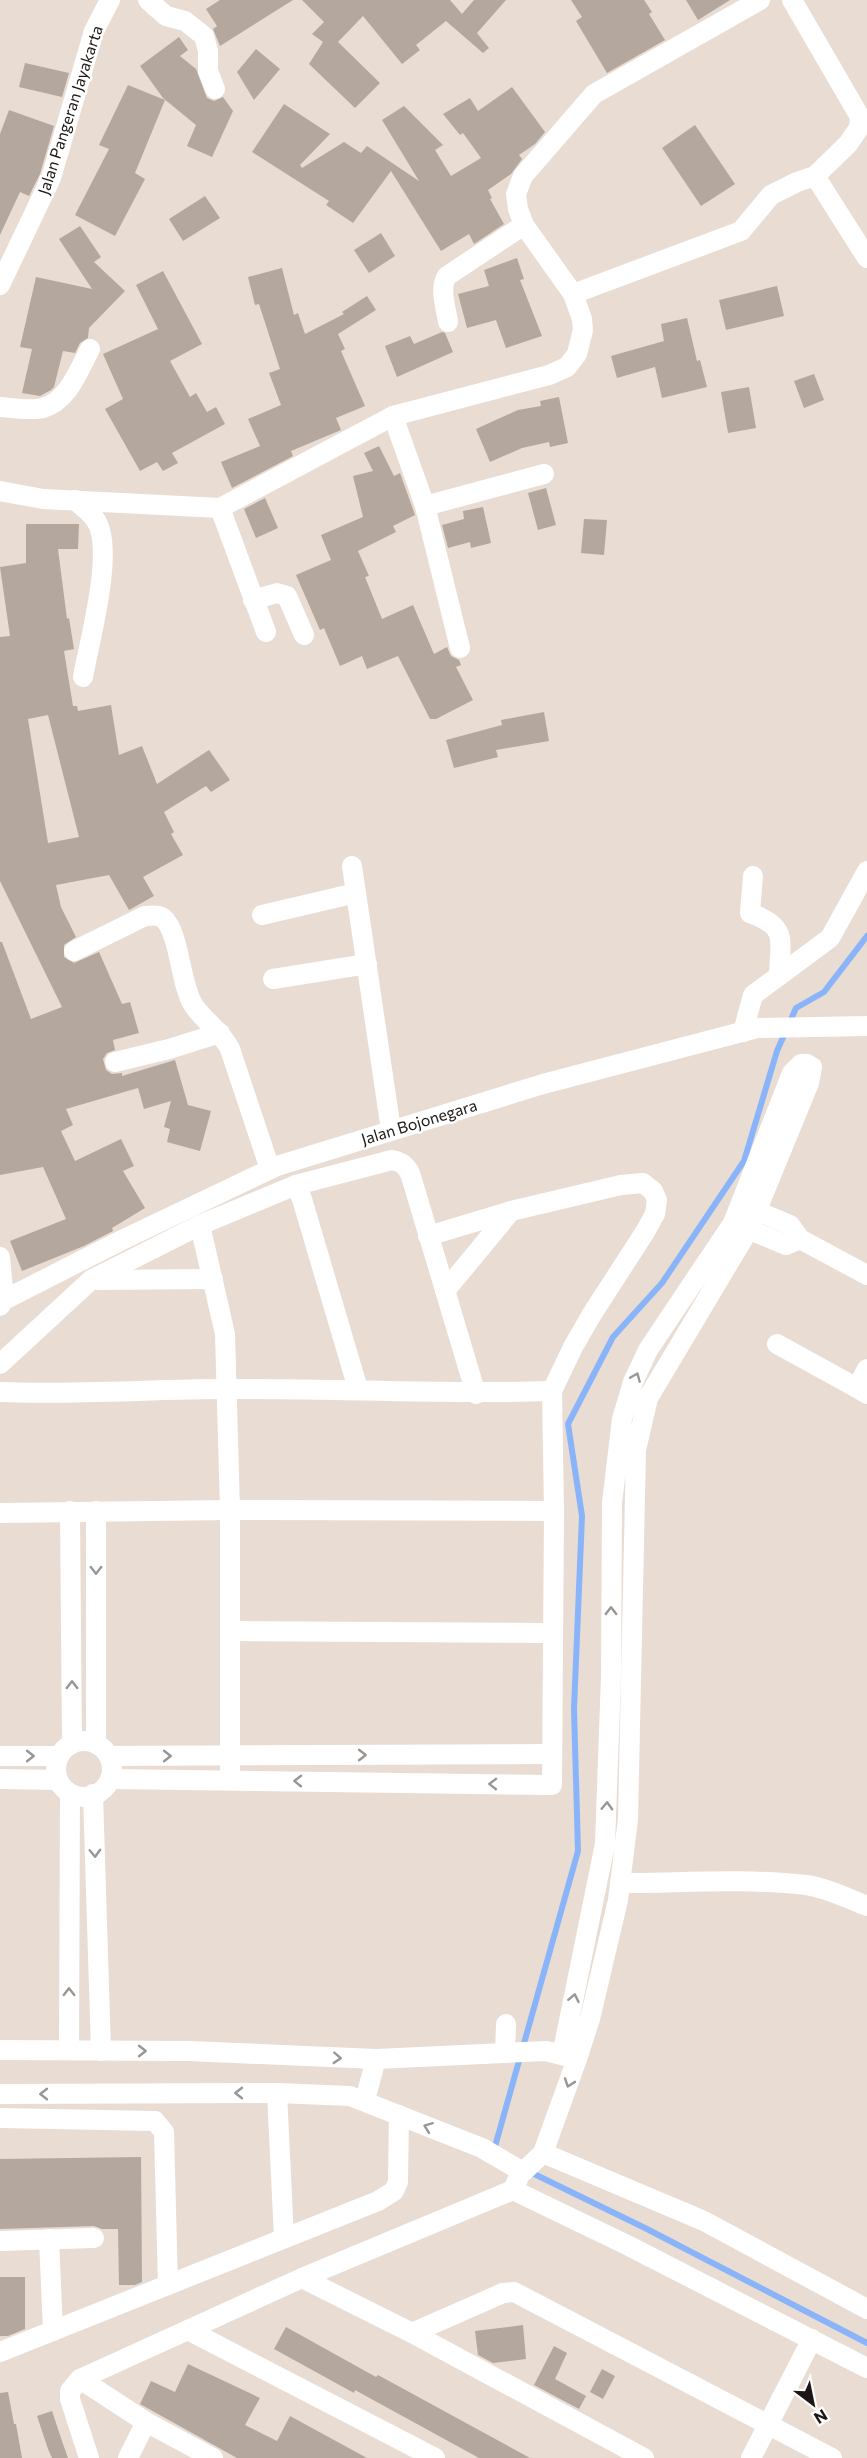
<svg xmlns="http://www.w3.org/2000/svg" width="867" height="2458" font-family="Commissioner,sans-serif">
<rect width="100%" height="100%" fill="#e9dcd3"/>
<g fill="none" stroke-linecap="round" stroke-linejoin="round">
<g stroke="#8ab4fa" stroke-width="6">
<polyline points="494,2150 578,1851 574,1709 582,1516 568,1424 613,1337 662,1283 744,1161 777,1051 796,1008 824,992 867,936"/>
<polyline points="528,2171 645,2228 867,2343"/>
</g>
</g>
<g fill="#b4a79e" fill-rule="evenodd">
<polygon points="220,0 293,0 220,46 213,29 217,26 206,9"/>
<polygon points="302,0 450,0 462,14 474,0 506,0 477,33 489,48 483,53 446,21 416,45 420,50 402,64 363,16 338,42 380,83 355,108 309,64 323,42 312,34 324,22"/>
<polygon points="571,0 644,0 652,12 649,14 665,40 607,73 576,21 582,17"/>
<polygon points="686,0 730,0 698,20"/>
<polygon points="179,37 188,50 180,56 196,69 207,98 214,101 223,97 233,111 212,157 187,146 196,125 163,98 140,66"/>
<polygon points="256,49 280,69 254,100 237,72"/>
<polygon points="25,63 69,73 62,97 19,87"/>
<polygon points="128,85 165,100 135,173 145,179 115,236 75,215 109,149 99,145"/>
<polygon points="512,87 545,132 535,144 519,155 522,159 511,174 488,190 492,198 490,199 504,224 474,244 469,234 441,251 391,171 353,223 326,205 329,201 252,152 284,104 330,134 300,165 302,168 344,142 361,153 367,146 419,181 382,120 404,106 443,145 435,150 451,176 481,158 463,133 460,135 443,114 470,98 478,111"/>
<polygon points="9,110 54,126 40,174 29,196 20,192 0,235 0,134"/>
<polygon points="695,125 735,184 701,206 662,148"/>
<polygon points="205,196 220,218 183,241 169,219"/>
<polygon points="80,226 101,257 94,262 125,291 89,328 88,338 80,343 75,353 63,351 54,387 51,390 40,396 22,393 32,349 20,347 36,277 92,289 59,239"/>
<polygon points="381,233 395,256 369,273 354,250"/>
<polygon points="517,258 524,279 520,280 542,336 506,348 496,320 467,328 458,294 489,286 484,270"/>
<polygon points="282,268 294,315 298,313 305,334 344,314 342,312 367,296 376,310 338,334 345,349 341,351 365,406 336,418 341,430 291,451 293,456 232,488 221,462 260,446 248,419 281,405 269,373 280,369 259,304 255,305 248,277"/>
<polygon points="163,271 202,344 170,361 190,397 196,393 207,412 216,407 225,424 172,453 178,463 163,471 157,462 140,471 105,409 123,399 103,354 158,329 136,285"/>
<polygon points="777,286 784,316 726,330 719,300"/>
<polygon points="687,318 697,361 700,360 707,387 662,398 655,367 617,378 611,356 664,341 661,324"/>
<polygon points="442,332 445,333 453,352 397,377 385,346 410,336 414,344"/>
<polygon points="814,374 824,400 804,408 794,381"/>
<polygon points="749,387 756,428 728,433 721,392"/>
<polygon points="559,397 568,443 550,447 549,442 522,448 490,462 476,429 518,410 541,406 540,401"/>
<polygon points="379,446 394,476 400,473 415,515 393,526 396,532 358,551 369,576 365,577 382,619 413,605 434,654 447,647 451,656 459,660 461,665 456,667 473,700 436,719 430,719 398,656 367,669 362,656 340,666 324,628 320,630 296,575 331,560 321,535 363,517 353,476 373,471 364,453"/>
<polygon points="546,488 556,525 538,530 528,493"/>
<polygon points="265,498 278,528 256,538 244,509"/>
<polygon points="483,507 491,543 471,548 470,542 448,548 442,525 464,519 463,511"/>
<polygon points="584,519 607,520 604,555 581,553"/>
<path d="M26,524h53l-1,25h-20l9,70 2,-1 5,31 -10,2 9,55h4l1,5 33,-6 8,50 23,-9 15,38 52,-34 21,30 -19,12 -5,-6 -42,26 10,20 -3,2 12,21 -40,22 11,19 -25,14 -20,-35 -53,10 5,22 15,30 -12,8v12l10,6 25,-11 23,52 8,-2 9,31 -26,7 2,10 -8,3 -4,6 3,11 6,4 10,-1v3l53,-16 13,45 23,6 -11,40 -33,-9 3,-13 -6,-2 7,-26 -27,8 -6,-21 -72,21 7,16 -12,6 14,30 46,-22 13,27 -11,5 22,37 -33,20 1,3 -29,15 -62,25 -12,-30 56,-22 -23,-52 -43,8v-233h2l29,77 31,-12 -62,-126v-244l10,-1 -10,-69 26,-4zM48,715l31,122 -31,6 -20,-124z"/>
<polygon points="544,712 549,741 496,750 498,757 454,768 446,740 502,725 501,720"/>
<polygon points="141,2157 142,2282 135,2285 119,2285 118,2229 102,2229 94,2226 0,2229 0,2159"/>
<polygon points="0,2277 25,2277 25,2329 8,2336 0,2336"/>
<polygon points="523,2325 526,2359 493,2363 478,2355 475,2331"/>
<polygon points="286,2327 376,2377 378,2375 530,2458 479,2458 355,2390 354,2393 274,2349"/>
<polygon points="554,2346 567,2353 555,2379 586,2396 579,2409 534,2385"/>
<polygon points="188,2364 260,2398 245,2425 277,2441 290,2416 367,2458 237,2458 140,2404 151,2381 175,2392"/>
<polygon points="602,2369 615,2376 603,2399 590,2392"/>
<polygon points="8,2392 14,2424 16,2424 22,2458 0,2458 0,2393"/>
<polygon points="52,2411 63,2444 68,2458 52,2458 48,2449 37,2416"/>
</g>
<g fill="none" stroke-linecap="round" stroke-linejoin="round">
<g stroke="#fff" stroke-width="20">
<polyline points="148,0 166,16 185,21 204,36 208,51 208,71 215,89"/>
<polyline points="815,176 867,258"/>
<polyline points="0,285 51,178 94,31 110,0"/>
<polyline points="573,294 741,231 771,195 797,182 815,176 848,144 859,128 860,117 792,0"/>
<path d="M448,322c-2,-14 -9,-34 -1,-46l77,-51"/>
<path d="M0,407c13,1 31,4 43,1 25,-7 36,-38 47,-59"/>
<polyline points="393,416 425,506 460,648"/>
<polyline points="0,491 43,499 220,508 393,416 549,375 567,367 577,354 583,330 582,319 573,294 524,225 518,209 516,194 523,176 594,94 760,0"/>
<path d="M75,500c7,6 15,12 20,19 21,28 -6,123 -12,158"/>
<polyline points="425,506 544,474"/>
<polyline points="220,508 266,632"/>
<polyline points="253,600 277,593 287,596 304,635"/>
<polyline points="352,866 391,1130"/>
<path d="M753,876l-3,37c39,14 30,27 29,63"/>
<polyline points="262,915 356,893"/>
<path d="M74,951l71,-35c6,0 12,-2 18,2 17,14 17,68 31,88 11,16 27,25 36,43l40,120"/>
<polyline points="273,979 367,964"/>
<polyline points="743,1032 753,995 830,938 867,871"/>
<polyline points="115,1062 169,1049 220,1033"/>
<path d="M296,1185l96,-25c10,2 13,5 18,13l66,221"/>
<polyline points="747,1207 790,1225 800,1239 867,1275"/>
<polyline points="200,1225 225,1334 230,1510 230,1780"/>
<polyline points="738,1225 786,1245 800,1239"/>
<polyline points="0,1257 4,1300"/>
<polyline points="97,1280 213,1279"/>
<polyline points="445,1291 511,1211"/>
<polyline points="0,1306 4,1300 122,1240 277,1166 543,1084 757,1028 867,1026"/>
<polyline points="777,1344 857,1388"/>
<polyline points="0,1364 91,1280 200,1225 296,1185 302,1199 358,1389"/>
<polyline points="867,1369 857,1388 867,1394"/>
<path d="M0,1392c76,3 152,-3 228,-3 108,-1 216,6 324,2"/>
<polyline points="70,1511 72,1744"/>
<polyline points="96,1511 96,1744"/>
<polyline points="0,1513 230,1510 554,1511"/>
<polyline points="230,1631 553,1633"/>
<circle cx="84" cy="1769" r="28"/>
<polyline points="0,1756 59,1756"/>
<polyline points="109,1756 552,1754"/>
<polyline points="0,1779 58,1780"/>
<polyline points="110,1779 552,1785 554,1511 552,1391 573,1347 592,1314 645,1232 655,1214 657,1200 653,1191 643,1183 621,1185 511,1211 428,1236"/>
<polyline points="93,1794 101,2051"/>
<path d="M620,1883c61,0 125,-5 186,2 21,3 41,13 61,21"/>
<polyline points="0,2050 189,2051 376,2059 546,2051 577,2059 543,2153 523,2172 482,2148 350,2096 277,2093 0,2094"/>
<polyline points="69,2050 70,1793"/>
<polyline points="505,2053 506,2024"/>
<polyline points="562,2055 605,1844 611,1676 612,1503 622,1419 633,1382 648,1350 733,1223 792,1073 801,1064 807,1064 812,1067 809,1083 749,1229 648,1398 636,1450 628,1819 618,1900 590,2019 577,2059"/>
<polyline points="277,2093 284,2238"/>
<polyline points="365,2100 376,2059"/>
<polyline points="0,2118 155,2121 164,2132 168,2285"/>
<polyline points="543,2153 704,2221 867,2309"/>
<polyline points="518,2179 513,2190 627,2245 867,2368"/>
<polyline points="49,2239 53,2331"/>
<polyline points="0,2241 94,2238"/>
<polyline points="302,2278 412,2333 503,2293 514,2292 832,2458"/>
<polyline points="188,2330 435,2458"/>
<polyline points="412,2333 644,2458"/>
<polyline points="0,2352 378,2201 394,2191 398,2182 399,2115"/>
<polyline points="80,2379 70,2391 70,2399 89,2458"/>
<polyline points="128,2458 146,2422"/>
<polyline points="213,2458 146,2422 80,2379 302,2278 513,2190"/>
<polyline points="751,2458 812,2339"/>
</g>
</g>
<defs><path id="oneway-chevron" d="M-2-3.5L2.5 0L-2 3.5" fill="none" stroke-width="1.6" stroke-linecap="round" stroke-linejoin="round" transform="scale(1.5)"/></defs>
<g stroke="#999795">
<use href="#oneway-chevron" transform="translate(636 1377) rotate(-67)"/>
<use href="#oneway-chevron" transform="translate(96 1570) rotate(90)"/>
<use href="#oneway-chevron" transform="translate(611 1611) rotate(-90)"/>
<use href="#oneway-chevron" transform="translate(72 1685) rotate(-90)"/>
<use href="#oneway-chevron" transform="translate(362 1755)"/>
<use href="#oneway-chevron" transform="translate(30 1756)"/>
<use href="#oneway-chevron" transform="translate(167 1756)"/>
<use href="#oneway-chevron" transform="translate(298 1781) rotate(-179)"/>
<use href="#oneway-chevron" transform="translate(493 1784) rotate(-179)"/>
<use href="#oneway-chevron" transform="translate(607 1806) rotate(-88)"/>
<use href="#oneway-chevron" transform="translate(95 1853) rotate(88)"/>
<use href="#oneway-chevron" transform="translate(69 1992) rotate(-90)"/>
<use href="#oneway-chevron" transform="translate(574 1998) rotate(-78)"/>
<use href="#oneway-chevron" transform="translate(142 2051)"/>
<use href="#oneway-chevron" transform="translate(337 2058) rotate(3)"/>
<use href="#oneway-chevron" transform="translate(569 2083) rotate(109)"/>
<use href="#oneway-chevron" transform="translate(239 2093) rotate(180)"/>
<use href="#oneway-chevron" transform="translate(44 2094) rotate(180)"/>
<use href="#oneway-chevron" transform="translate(428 2127) rotate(-159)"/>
</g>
<g text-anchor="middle" stroke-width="5" stroke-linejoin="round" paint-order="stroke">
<g font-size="16" fill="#1c1714" stroke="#fff">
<text transform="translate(70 110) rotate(-72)" y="6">Jalan Pangeran Jayakarta</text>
<text transform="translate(419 1122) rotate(-17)" y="6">Jalan Bojonegara</text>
</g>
</g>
<g transform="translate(813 2404) rotate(148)" stroke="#ffffff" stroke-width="4.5" paint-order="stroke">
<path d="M0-4.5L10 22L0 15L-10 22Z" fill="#1c1714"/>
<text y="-9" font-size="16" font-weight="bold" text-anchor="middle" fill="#1c1714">N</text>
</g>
</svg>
